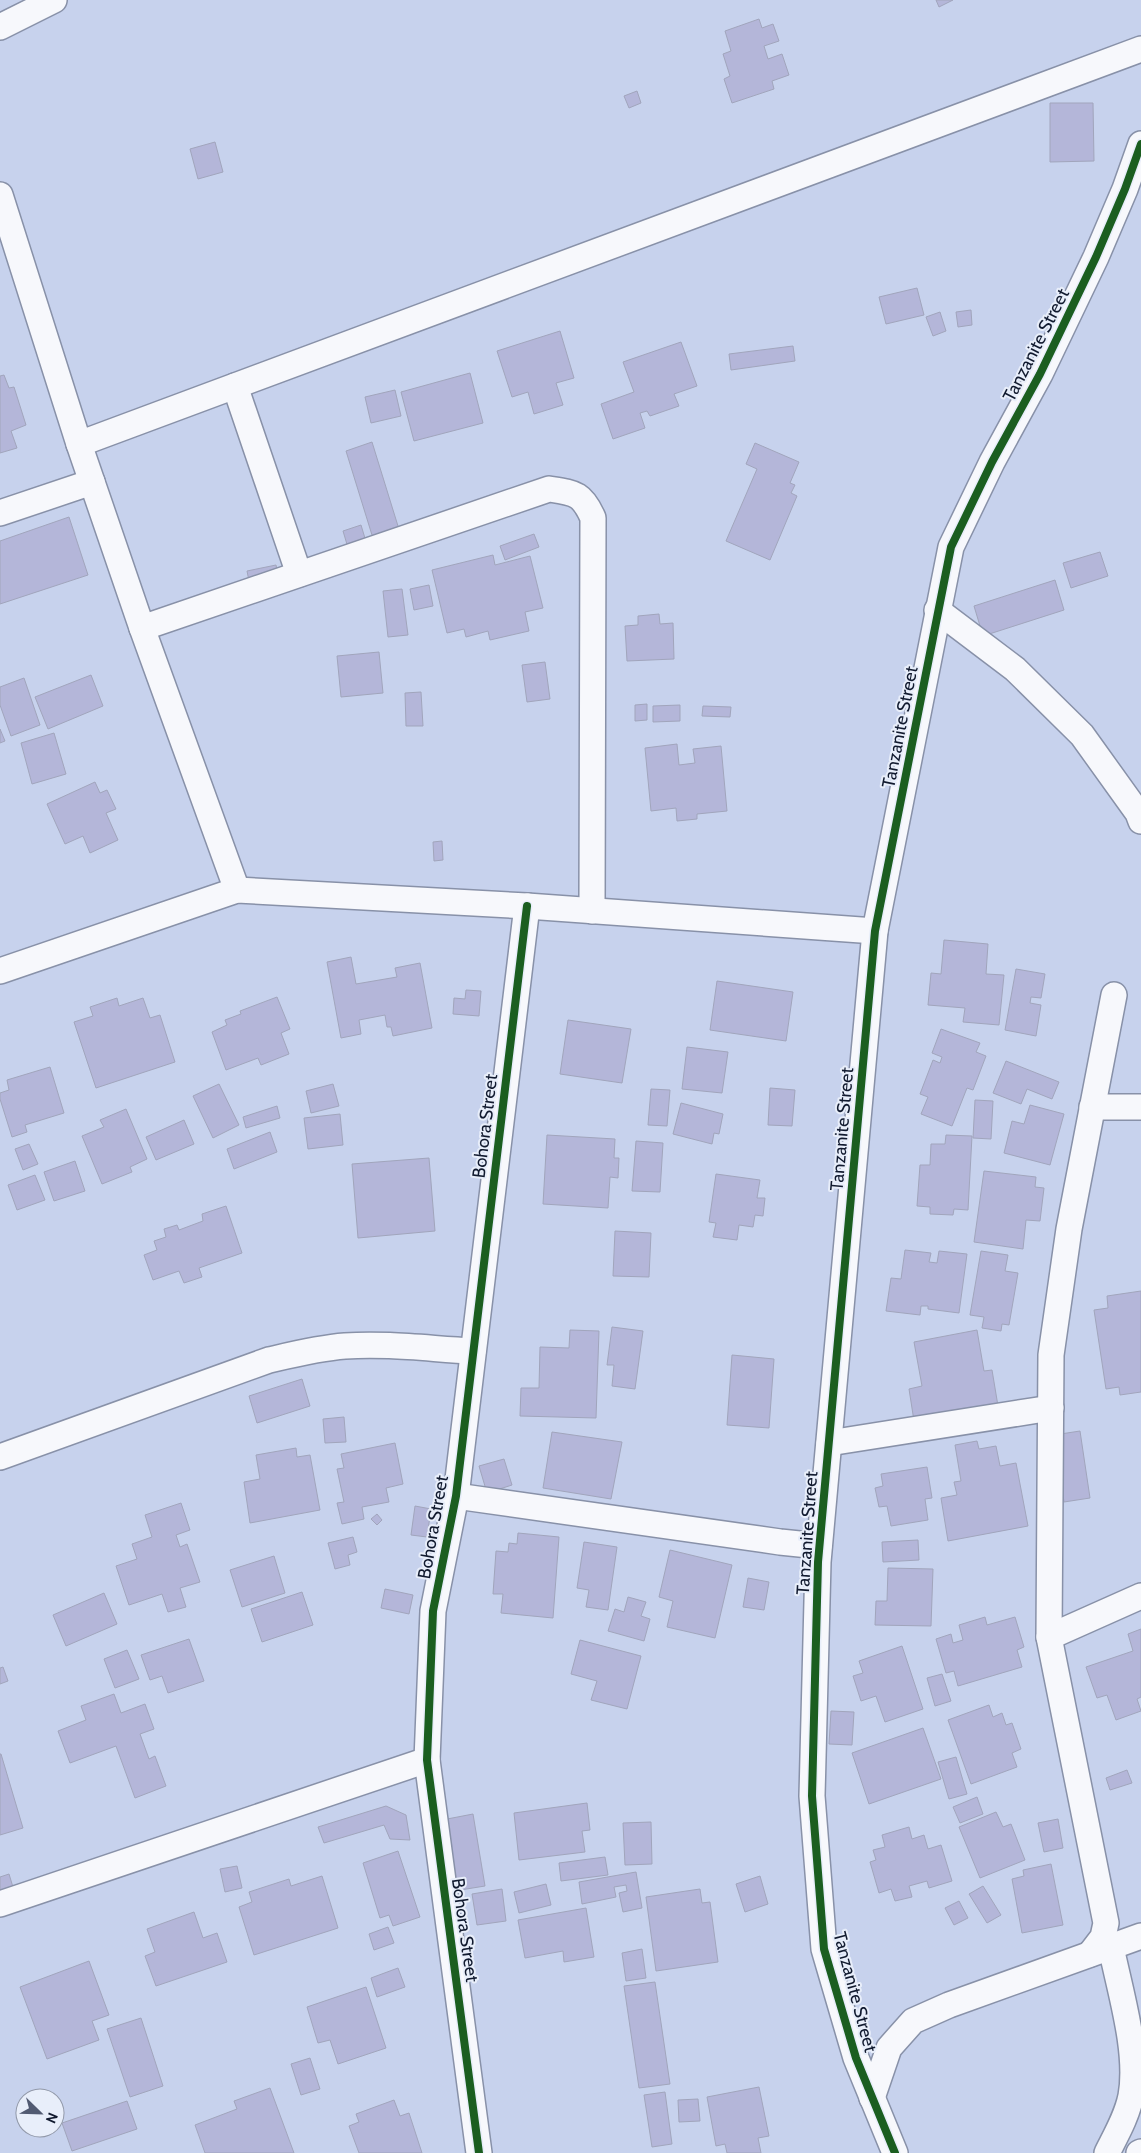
<svg xmlns="http://www.w3.org/2000/svg" width="1141" height="2153" font-family="Cabin,sans-serif">
<rect width="100%" height="100%" fill="#c7d2ed"/>
<g fill="#b4b6d9" stroke="#a1a5bc">
<polygon points="936,0 953,0 939,7"/>
<polygon points="759,19 762,28 773,24 779,41 764,46 768,59 782,54 789,75 772,81 774,89 732,103 724,79 730,76 723,54 731,51 725,31"/>
<polygon points="637,91 641,103 629,108 624,96"/>
<polygon points="1050,103 1093,103 1094,161 1050,162"/>
<polygon points="215,142 223,172 198,179 190,149"/>
<polygon points="917,288 924,315 886,324 879,297"/>
<polygon points="971,310 972,325 958,327 956,312"/>
<polygon points="940,312 946,331 933,336 926,317"/>
<polygon points="560,331 574,378 556,383 563,405 534,414 528,392 512,397 497,351"/>
<polygon points="681,342 697,386 674,394 679,406 650,416 647,411 640,413 645,428 613,439 601,404 634,392 623,362"/>
<polygon points="793,346 795,361 731,370 729,354"/>
<polygon points="470,373 483,423 414,441 401,392"/>
<polygon points="4,375 9,388 14,387 26,425 11,431 17,448 0,453 0,376"/>
<polygon points="395,390 401,416 371,423 365,397"/>
<polygon points="372,442 402,539 376,548 346,451"/>
<polygon points="755,443 799,462 790,483 795,485 791,493 797,496 770,560 726,541 757,469 746,464"/>
<polygon points="69,517 88,575 0,604 0,541"/>
<polygon points="361,525 367,545 349,551 343,531"/>
<polygon points="534,534 539,547 505,560 500,546"/>
<polygon points="1100,552 1108,576 1071,588 1063,563"/>
<polygon points="493,555 495,565 530,556 543,608 525,612 529,631 490,640 488,631 466,637 464,629 447,633 432,570"/>
<polygon points="276,565 279,579 250,586 247,571"/>
<polygon points="1055,580 1064,610 983,636 974,606"/>
<polygon points="429,585 433,606 414,610 410,589"/>
<polygon points="402,589 408,635 388,637 383,591"/>
<polygon points="659,614 660,624 673,623 674,659 627,661 625,626 638,625 638,616"/>
<polygon points="379,652 383,693 341,697 337,656"/>
<polygon points="545,662 550,699 527,702 522,665"/>
<polygon points="91,675 103,706 48,729 35,697"/>
<polygon points="24,678 40,725 11,736 0,705 0,687"/>
<polygon points="421,692 423,726 406,726 405,693"/>
<polygon points="647,704 647,720 635,721 635,705"/>
<polygon points="680,705 680,721 653,722 653,706"/>
<polygon points="703,706 731,707 730,717 702,716"/>
<polygon points="0,729 5,741 0,743"/>
<polygon points="54,733 66,774 32,784 21,743"/>
<polygon points="677,744 679,765 695,763 693,749 721,746 727,811 697,814 697,819 677,821 676,808 651,811 645,748"/>
<polygon points="95,782 100,793 107,790 116,809 106,813 118,840 90,853 83,836 65,844 47,804"/>
<polygon points="442,841 443,860 434,861 433,842"/>
<polygon points="944,940 988,944 986,974 1004,975 999,1025 963,1022 965,1008 928,1005 931,973 941,974"/>
<polygon points="351,957 356,984 397,977 395,968 420,963 432,1028 393,1036 391,1027 387,1027 385,1015 359,1020 361,1034 341,1038 327,962"/>
<polygon points="1016,969 1045,974 1041,998 1031,997 1030,1003 1041,1005 1036,1036 1005,1030"/>
<polygon points="717,981 793,992 786,1041 710,1030"/>
<polygon points="466,990 481,991 479,1016 453,1014 454,998 465,999"/>
<polygon points="277,997 290,1029 281,1033 289,1054 261,1065 258,1058 226,1070 212,1032 227,1025 225,1020 241,1014 240,1011"/>
<polygon points="117,998 119,1006 143,998 150,1018 160,1015 175,1062 96,1088 74,1022 93,1016 90,1007"/>
<polygon points="568,1020 631,1029 622,1083 560,1074"/>
<polygon points="941,1029 980,1043 976,1052 986,1056 973,1090 967,1088 952,1126 921,1114 928,1097 920,1094 933,1060 940,1063 942,1057 932,1053"/>
<polygon points="687,1047 728,1052 722,1093 682,1089"/>
<polygon points="1006,1061 1059,1082 1052,1099 1027,1089 1021,1104 993,1093"/>
<polygon points="50,1067 64,1113 25,1125 27,1132 12,1137 0,1099 0,1093 9,1090 7,1080"/>
<polygon points="219,1084 239,1125 213,1138 193,1096"/>
<polygon points="333,1084 339,1106 311,1113 306,1091"/>
<polygon points="770,1088 795,1090 792,1126 768,1125"/>
<polygon points="651,1089 670,1090 667,1126 648,1125"/>
<polygon points="975,1100 993,1101 991,1139 973,1138"/>
<polygon points="681,1103 723,1114 719,1134 714,1133 712,1144 673,1134"/>
<polygon points="1030,1105 1064,1114 1050,1165 1004,1153 1012,1121 1024,1124"/>
<polygon points="277,1106 280,1118 246,1128 243,1117"/>
<polygon points="126,1109 147,1159 130,1167 132,1172 102,1184 82,1136 104,1127 100,1120"/>
<polygon points="340,1114 343,1145 308,1149 304,1118"/>
<polygon points="184,1120 194,1144 156,1160 146,1137"/>
<polygon points="270,1132 277,1152 234,1169 227,1149"/>
<polygon points="547,1135 615,1139 614,1158 619,1158 618,1178 610,1177 608,1208 543,1204"/>
<polygon points="946,1135 972,1136 968,1210 954,1209 953,1215 930,1214 930,1207 917,1206 920,1165 930,1165 931,1144 945,1144"/>
<polygon points="636,1141 663,1143 660,1192 632,1191"/>
<polygon points="29,1144 38,1164 23,1170 15,1149"/>
<polygon points="429,1158 435,1231 358,1238 352,1164"/>
<polygon points="75,1161 85,1191 54,1201 44,1172"/>
<polygon points="984,1171 1036,1177 1035,1187 1044,1188 1040,1221 1026,1220 1023,1249 974,1242"/>
<polygon points="716,1174 760,1180 757,1198 765,1198 763,1216 755,1215 753,1227 739,1225 737,1240 713,1237 716,1223 709,1222"/>
<polygon points="35,1175 45,1200 17,1210 8,1185"/>
<polygon points="226,1206 242,1253 199,1268 202,1277 184,1283 179,1271 153,1280 144,1255 157,1250 154,1241 166,1237 164,1229 177,1225 179,1230 203,1221 202,1214"/>
<polygon points="615,1231 651,1233 649,1277 613,1276"/>
<polygon points="905,1250 931,1253 929,1262 937,1263 939,1251 967,1254 959,1313 928,1309 928,1306 921,1306 920,1315 886,1311 891,1278 901,1279"/>
<polygon points="981,1251 1008,1255 1005,1271 1018,1273 1009,1325 1002,1324 1001,1331 982,1328 984,1317 970,1315"/>
<polygon points="1141,1291 1141,1392 1120,1395 1119,1387 1106,1389 1094,1310 1108,1308 1107,1296"/>
<polygon points="612,1327 643,1331 635,1389 612,1386 614,1365 607,1365"/>
<polygon points="570,1330 599,1331 596,1418 520,1416 521,1388 539,1388 540,1347 569,1348"/>
<polygon points="977,1330 984,1371 992,1370 998,1406 914,1421 909,1389 922,1386 914,1342"/>
<polygon points="732,1355 774,1359 769,1428 727,1425"/>
<polygon points="302,1379 310,1406 257,1423 249,1396"/>
<polygon points="344,1417 346,1442 325,1443 323,1419"/>
<polygon points="1080,1431 1090,1498 1064,1502 1054,1435"/>
<polygon points="552,1432 622,1442 611,1499 543,1488"/>
<polygon points="977,1441 979,1449 996,1446 1000,1466 1016,1463 1028,1526 948,1541 941,1498 957,1495 954,1482 961,1481 955,1445"/>
<polygon points="395,1443 403,1484 386,1488 389,1502 362,1507 364,1519 342,1524 337,1503 344,1502 337,1469 344,1468 341,1454"/>
<polygon points="296,1448 297,1457 310,1455 320,1510 250,1523 244,1482 260,1479 256,1455"/>
<polygon points="504,1459 512,1485 487,1493 479,1466"/>
<polygon points="927,1467 932,1498 925,1499 928,1520 891,1526 887,1506 879,1507 875,1488 883,1486 881,1474"/>
<polygon points="181,1503 190,1530 176,1535 180,1547 187,1544 200,1582 180,1588 186,1607 168,1612 162,1594 129,1605 116,1566 137,1559 132,1544 152,1537 145,1515"/>
<polygon points="415,1506 431,1509 427,1537 411,1535"/>
<polygon points="377,1514 382,1520 377,1525 371,1519"/>
<polygon points="518,1533 559,1537 553,1618 501,1613 503,1594 493,1594 496,1551 508,1552 509,1543 517,1544"/>
<polygon points="353,1537 357,1552 348,1555 350,1565 335,1569 328,1543"/>
<polygon points="918,1540 919,1560 883,1562 882,1542"/>
<polygon points="584,1542 617,1547 608,1610 586,1607 589,1590 577,1588"/>
<polygon points="670,1550 732,1565 715,1638 667,1627 673,1601 659,1597"/>
<polygon points="274,1556 285,1593 242,1607 230,1570"/>
<polygon points="888,1568 933,1569 931,1626 875,1625 876,1601 887,1601"/>
<polygon points="748,1578 769,1582 764,1610 743,1607"/>
<polygon points="385,1589 413,1595 409,1614 381,1608"/>
<polygon points="302,1592 313,1625 262,1642 251,1609"/>
<polygon points="104,1593 117,1624 66,1646 53,1615"/>
<polygon points="628,1597 646,1602 641,1616 650,1619 644,1641 608,1631 615,1609 624,1612"/>
<polygon points="985,1617 987,1625 1015,1617 1024,1647 1017,1650 1022,1667 958,1686 954,1671 946,1673 936,1639 951,1634 953,1643 963,1640 959,1625"/>
<polygon points="1141,1629 1141,1697 1137,1699 1141,1711 1116,1720 1107,1695 1097,1698 1086,1667 1133,1651 1128,1634"/>
<polygon points="189,1639 204,1681 168,1693 162,1676 150,1680 141,1655"/>
<polygon points="580,1640 641,1656 627,1709 591,1700 597,1681 571,1674"/>
<polygon points="902,1646 923,1709 885,1722 876,1696 861,1701 853,1676 863,1673 859,1661"/>
<polygon points="127,1650 139,1679 115,1688 104,1659"/>
<polygon points="3,1667 8,1681 0,1684 0,1668"/>
<polygon points="942,1674 951,1701 935,1706 927,1678"/>
<polygon points="114,1694 121,1713 145,1704 154,1729 140,1734 149,1759 155,1756 166,1786 135,1798 116,1746 70,1763 58,1731 86,1720 81,1706"/>
<polygon points="989,1705 993,1717 1002,1713 1006,1725 1012,1723 1021,1749 1012,1753 1017,1767 971,1784 948,1720"/>
<polygon points="831,1711 854,1712 852,1745 829,1744"/>
<polygon points="923,1728 941,1779 869,1804 852,1753"/>
<polygon points="1,1754 23,1828 0,1835 0,1754"/>
<polygon points="956,1757 967,1794 949,1799 938,1762"/>
<polygon points="1127,1770 1132,1783 1110,1790 1106,1778"/>
<polygon points="977,1797 983,1814 960,1823 953,1807"/>
<polygon points="587,1803 590,1830 582,1831 585,1852 519,1860 514,1813"/>
<polygon points="386,1806 406,1815 410,1840 390,1839 384,1825 324,1843 318,1827"/>
<polygon points="996,1812 1003,1827 1011,1824 1025,1860 980,1878 959,1827"/>
<polygon points="473,1814 485,1886 454,1891 442,1820"/>
<polygon points="1058,1819 1063,1848 1044,1852 1038,1823"/>
<polygon points="651,1822 652,1864 625,1865 623,1823"/>
<polygon points="909,1827 912,1839 924,1835 928,1849 941,1845 952,1881 929,1888 927,1881 909,1886 912,1897 895,1901 891,1889 879,1893 870,1862 876,1860 873,1850 885,1847 882,1835"/>
<polygon points="398,1851 420,1917 393,1926 389,1915 380,1918 363,1863"/>
<polygon points="605,1857 608,1875 561,1881 559,1863"/>
<polygon points="1051,1864 1063,1925 1022,1933 1012,1879 1024,1876 1023,1870"/>
<polygon points="237,1866 242,1888 225,1892 220,1869"/>
<polygon points="636,1872 642,1908 623,1912 619,1893 627,1891 626,1885 614,1887 616,1897 582,1904 579,1882"/>
<polygon points="9,1874 16,1897 0,1902 0,1877"/>
<polygon points="322,1876 338,1928 254,1955 239,1907 252,1902 249,1892 289,1879 291,1886"/>
<polygon points="760,1876 768,1904 745,1912 736,1884"/>
<polygon points="546,1884 551,1905 519,1913 514,1892"/>
<polygon points="983,1886 1001,1915 987,1923 969,1894"/>
<polygon points="502,1889 506,1921 477,1925 472,1894"/>
<polygon points="700,1889 702,1903 710,1902 718,1962 656,1971 646,1897"/>
<polygon points="959,1901 968,1918 954,1925 945,1908"/>
<polygon points="586,1908 594,1957 564,1962 563,1951 525,1958 518,1920"/>
<polygon points="194,1912 203,1938 217,1933 227,1962 156,1986 145,1956 155,1952 147,1929"/>
<polygon points="388,1927 394,1943 374,1950 369,1934"/>
<polygon points="642,1949 646,1978 626,1981 622,1953"/>
<polygon points="89,1961 109,2015 92,2021 99,2040 47,2059 20,1987"/>
<polygon points="398,1968 405,1987 377,1997 371,1978"/>
<polygon points="655,1982 670,2084 639,2088 624,1986"/>
<polygon points="366,1987 386,2048 338,2064 330,2040 318,2043 307,2007"/>
<polygon points="141,2018 163,2086 130,2097 107,2029"/>
<polygon points="310,2058 320,2089 301,2095 291,2064"/>
<polygon points="759,2087 769,2136 758,2138 761,2153 727,2153 725,2144 716,2146 707,2097"/>
<polygon points="270,2088 294,2153 205,2153 195,2125 237,2109 234,2101"/>
<polygon points="665,2092 672,2144 652,2147 644,2095"/>
<polygon points="698,2099 700,2121 679,2122 678,2100"/>
<polygon points="394,2100 400,2116 409,2113 422,2153 359,2153 349,2126 359,2122 356,2114"/>
<polygon points="127,2101 137,2129 72,2151 62,2123"/>
</g>
<g fill="none" stroke-linecap="round" stroke-linejoin="round">
<g stroke="#8891a8" stroke-width="28">
<g id="minor">
<polyline points="0,27 54,0"/>
<polyline points="0,195 79,444 142,628 237,890"/>
<polyline points="235,386 299,574"/>
<polyline points="79,444 1141,49"/>
<polyline points="0,513 92,482"/>
<polyline points="937,610 1015,669 1082,735 1138,813 1141,821"/>
<path d="M142,628l407,-139c26,4 33,4 44,29l-1,393"/>
<polyline points="0,971 237,890 527,906 875,931"/>
<polyline points="1092,1107 1141,1107"/>
<polyline points="829,1443 1051,1408"/>
<path d="M0,1457l269,-97c26,-6 50,-12 76,-14 42,-3 86,3 128,5"/>
<polyline points="456,1496 780,1542 819,1546"/>
<polyline points="1049,1637 1141,1596"/>
<polyline points="0,1904 427,1760"/>
<polyline points="1090,1954 1103,1937 1106,1923 1049,1637 1050,1490 1051,1355 1069,1229 1114,995"/>
<polyline points="872,2098 889,2048 913,2021 949,2005 1141,1936"/>
<polyline points="479,2153 427,1760 433,1611 456,1496 527,906"/>
<polyline points="895,2153 856,2058 824,1949 812,1796 818,1562 875,931 951,547 992,462 1040,374 1096,257 1125,189 1141,144"/>
<path d="M1107,2153c9,-18 20,-37 24,-57 8,-44 -11,-105 -20,-149"/>
<polyline points="1139,2153 1141,2152"/>
</g>
</g>
<use href="#minor" stroke="#f7f8fc" stroke-width="25"/>
<g stroke="#e8eefa" stroke-width="11">
<g id="cycleway">
<polyline points="479,2153 427,1760 433,1611 456,1496 527,906"/>
<polyline points="895,2153 856,2058 824,1949 812,1796 818,1562 875,931 951,547 992,462 1040,374 1096,257 1125,189 1141,144"/>
</g>
</g>
<use href="#cycleway" stroke="#1b5e20" stroke-width="8"/>
</g>
<g text-anchor="middle" stroke-width="4" stroke-linejoin="round" paint-order="stroke">
<g font-size="18" fill="#111a2f" stroke="#e8eefa">
<text transform="translate(1036 345) rotate(-63)" y="6">Tanzanite Street</text>
<text transform="translate(900 727) rotate(-79)" y="6">Tanzanite Street</text>
<text transform="translate(485 1126) rotate(-83)" y="6">Bohora Street</text>
<text transform="translate(842 1129) rotate(-85)" y="6">Tanzanite Street</text>
<text transform="translate(433 1527) rotate(-80)" y="6">Bohora Street</text>
<text transform="translate(807 1533) rotate(-86)" y="6">Tanzanite Street</text>
<text transform="translate(465 1930) rotate(82)" y="6">Bohora Street</text>
<text transform="translate(855 1992) rotate(75)" y="6">Tanzanite Street</text>
</g>
</g>
<g transform="translate(40 2113) rotate(113)"><circle r="24" fill="#e8eefa" stroke="#9299a9"/>
<path d="M0-4L9 19L0 12L-9 19Z" fill="#515a72"/>
<text y="-8" font-size="14" font-weight="bold" text-anchor="middle" fill="#111a2f">N</text>
</g>
</svg>
